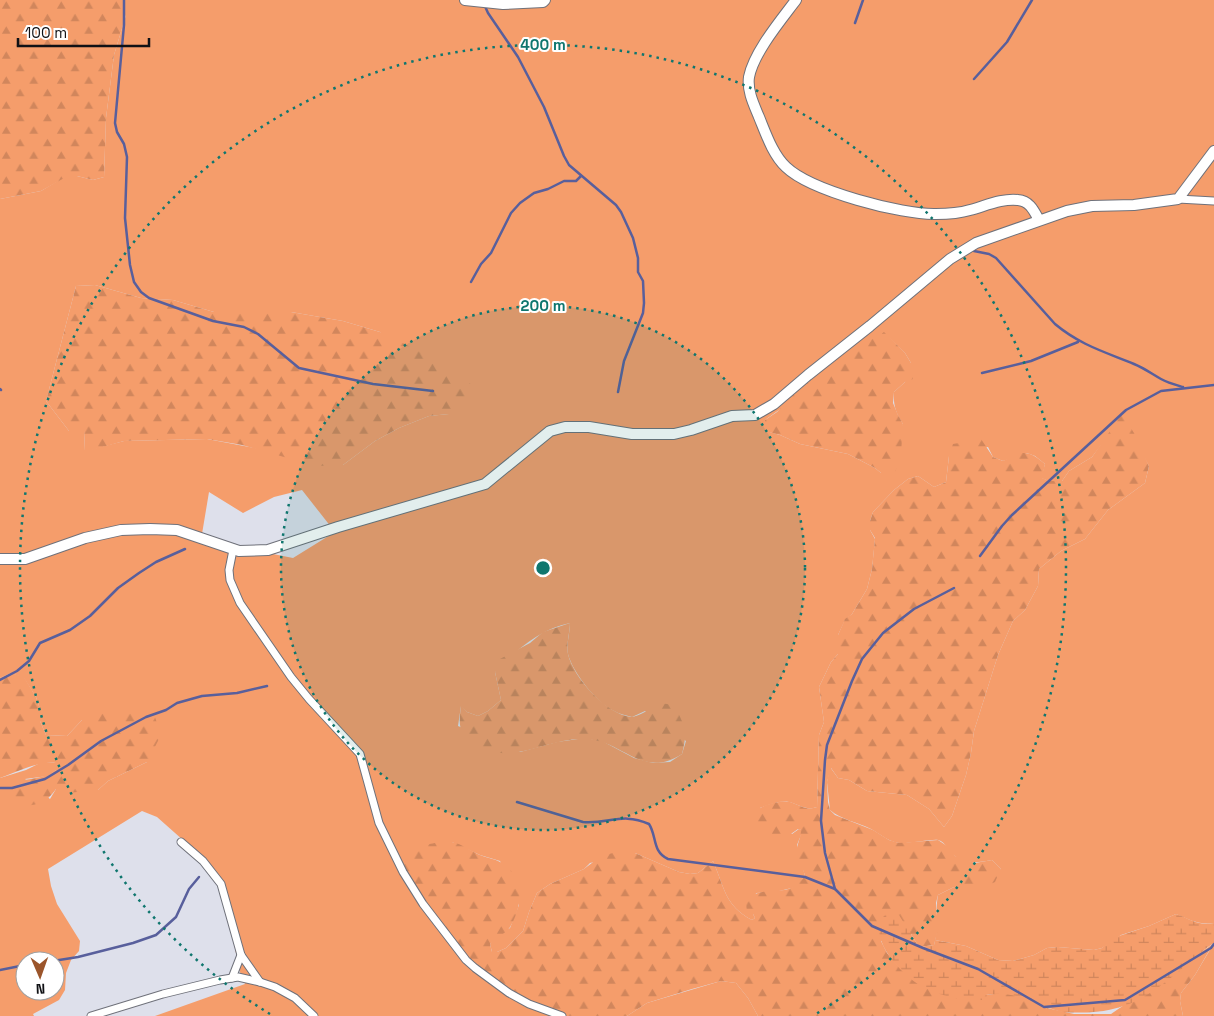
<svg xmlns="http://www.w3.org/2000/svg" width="1214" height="1016" font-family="'Space Grotesk',sans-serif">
<defs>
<pattern id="forest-firs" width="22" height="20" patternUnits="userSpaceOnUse" patternTransform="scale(1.25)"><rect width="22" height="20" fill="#f59d6b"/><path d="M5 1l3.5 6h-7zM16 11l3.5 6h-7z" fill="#d1865c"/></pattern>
<pattern id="wetland-marsh" width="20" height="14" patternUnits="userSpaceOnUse" patternTransform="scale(1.25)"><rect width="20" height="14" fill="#f59d6b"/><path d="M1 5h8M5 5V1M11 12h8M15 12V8" fill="none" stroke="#d1865c"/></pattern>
</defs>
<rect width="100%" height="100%" fill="#dee0eb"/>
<g fill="#f59d6b" fill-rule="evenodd">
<path d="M126,0h1088v923c-15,2 -24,-3 -38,-9l-27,12 -28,9 -19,13 -8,2 -36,-3 -11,1 -13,7 -21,6 -15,-1 -32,-14 -31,-6c4,-16 0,-30 3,-45l16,-8 6,1 41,-19 -9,-9c-11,2 -27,5 -37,-4 -6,-4 -9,-14 -17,-16 -6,-1 -30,4 -39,3 -10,-1 -19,-9 -28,-14 -14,-7 -29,-9 -41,-19l-3,-28 3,-15 8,11 11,2 18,11 40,4 22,14 15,18 8,-11 14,-41 5,-22 3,-22 24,-76 15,-34 12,-11 13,-24 1,-17 22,-18 24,-12 23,-29 37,-27 4,-17 -7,-13 -41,-8 -9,12 -23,14 -7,10h-13l-8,-3 4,-14 -10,-8 -8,-3 -24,8 -10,-4 -5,-10 -39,9 -3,26 -12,5 -16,-11 -10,3 -14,11 -21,22 -3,9v9l5,9 -3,30 -5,20 -15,25 -7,6 -7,15v19l-7,8 -12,25 5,35 -5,13 -2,72c-12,4 -18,-3 -28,-5 -9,-2 -20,3 -29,6l32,26 7,-5 2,1v5l-4,10 8,31 -9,11 -21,5 -19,1 -3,21 2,4 -3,2c-28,-15 -27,-32 -39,-59l-15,12 -8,1 -11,-2 -44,-19 -45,10 -6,6 -34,15 -13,9 -8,19 -6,19 -17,17 -9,4h-5l-2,-8 4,-6 16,-10 9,-23 -19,-44 -20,-6 -28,-13 -31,5 34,99 40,41 29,19 39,10h-408l90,-32 -5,-12 -16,-75 -14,-33 -53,-47 -15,-6 -94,58 3,17 6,18 23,37 -1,10 -8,9 -5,13 -1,17 -6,10 -26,14 1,2h-34v-238l26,-8 14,-7h16v7l-8,6 -23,3 25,20 6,-10 42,1 10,-9 39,-19 -65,-42 -15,16 -21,-1 -6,-14v-12l-4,-12 -12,-19 -13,-5 -11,5v-479l41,-8 25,-15h11l16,4 11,-3 2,-59 8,-63 12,-40zM95,285l46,13 32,2 41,12h77l52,9 37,11 69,82 -20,2 -30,12 -24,13 -32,24 -136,-26 -83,2 -39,10 -1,-20h-15l-23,-30 30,-115zM885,334l20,19 6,10 -6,19 -11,10c-1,13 2,21 9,32l-22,49 -6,-5 -27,-14 -48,-10 -20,-9 -14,-4 -1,-11zM302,490l33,42 -42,26 -30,-6h-34l-27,-18 7,-42 34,21 31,-16zM570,623c0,10 -4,23 -2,31 5,19 29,49 46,57 5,3 12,4 18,6l13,-6 41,30 -4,13 -12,8 -17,1 -19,-5 -32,-17 -17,-3 -28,4 -37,10 -62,-26 3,-20 6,6 11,4 10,-5 13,-11 -6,-28c21,-22 45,-43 75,-49zM25,961h30v30h-30z"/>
<polygon points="1214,943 1214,1016 1183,1016 1180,1001 1181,993 1195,975"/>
<polygon points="721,981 736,983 748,998 758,1016 627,1016 647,1003"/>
</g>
<g fill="url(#forest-firs)">
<polygon points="0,0 126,0 126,15 114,55 106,118 104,177 93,180 77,176 66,177 41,191 0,199"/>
<polygon points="95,285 141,298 173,300 214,312 291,312 343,321 380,332 417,350 458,374 478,390 472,399 462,408 449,414 429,416 399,428 375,441 343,465 316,466 242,445 207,439 124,441 85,452 84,431 69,431 46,401 76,286"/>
<polygon points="884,332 905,353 911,363 913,379 905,382 894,392 893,403 898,415 903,424 901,453 895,473 881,473 875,468 848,454 800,444 780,435 765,431 765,420 777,412 812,375"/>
<path d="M1122,414l12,19 15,33 -4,17 -37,27 -23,29 -24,12 -22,18 -1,17 -13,24 -12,11 -15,34 -24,76 -3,22 -5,22 -14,41 -8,11 -15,-18 -22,-14 -40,-4 -18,-11 -11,-2 -7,-10 -4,14 1,20 2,8 5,5 38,15 16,10 10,3 39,-3 12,8 5,8 20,7 17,-3 9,9 -6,13 -13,6 -7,3 -21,-4 -16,8 -2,8 2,26 -4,16 -15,2 -8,-13 -30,7 6,12 12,14 87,28 16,-2 21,3 24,12 27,6h37l102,-70 -18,31 -14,18 -1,8 3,15h-425l-10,-18 -12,-15 -15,-2 -29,8 -45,14 -20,13h-64l-39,-10 -29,-19 -40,-41 -57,-82 3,-12c12,-4 38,-12 51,-10 10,2 19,9 28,13 7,3 16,4 22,8 23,14 21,43 8,64 -4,7 -14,10 -20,17l2,8h5l9,-4 17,-17 6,-19 8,-19 13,-9 34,-15 17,-13 16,-4 18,1 44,19 11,2 8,-1 15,-12c12,27 11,44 39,59l3,-2 -2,-4 -6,-2 -1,-9c3,-3 8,-9 12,-10 22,-6 29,4 47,-17 -2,-9 -7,-14 -8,-20 -2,-9 4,-17 4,-26l-3,-1c-15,11 -21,14 -39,8l-7,-18c2,-3 5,-7 7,-10 6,-5 23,-9 31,-7 10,3 16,9 27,5l2,-72 5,-13 -5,-35 12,-25 7,-8v-19l7,-16 7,-5 15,-25 5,-20 3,-31 -5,-8v-9l3,-9 21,-22 14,-11 10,-3 16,11 12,-5 3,-26 4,-12 28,-5 12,18 10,4c20,-10 24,-12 42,3l-3,14 7,3h13l7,-10 23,-14z"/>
<path d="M570,623c0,8 -4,23 -2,31 5,23 38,60 63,63 8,0 22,-11 32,-13 3,-1 8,1 11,1 11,21 14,26 8,49 -40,26 -59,-14 -97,-15 -37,-2 -76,29 -111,5 -17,-12 -15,-20 -13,-39l6,7 11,4 10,-5 13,-11 -6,-28 3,-12 32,-17 13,-11z"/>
<path d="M11,673l13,4 12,20 4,12v12l6,14 21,1 15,-16 24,-8 47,-1 5,15 1,13 -12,23 -39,19 -10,9 -31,3 -11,-4c-11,16 -22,17 -41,17l-3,-13 3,-10c14,-6 28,-3 41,-13v-7c-18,-2 -39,9 -56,15v-100z"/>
</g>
<path fill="url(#wetland-marsh)" d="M888,912l11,3 20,32 15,-2 1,-5 31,6 32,14 15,1 21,-6 13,-7 11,-1 36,3 8,-2 11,-10 36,-12 27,-12c15,5 21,12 38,9v20c-10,6 -18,14 -27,21 -41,36 -65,52 -125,48 -30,-8 -42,-22 -76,-17l-4,5c-11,-1 -22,0 -32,-3 -9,-2 -20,-7 -29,-11 -21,-12 -59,-53 -33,-74z"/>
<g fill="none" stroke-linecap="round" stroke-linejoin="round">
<g stroke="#585f9c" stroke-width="2.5">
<polyline points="124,0 124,25 115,123 117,132 124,144 127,157 125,218 130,265 134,282 141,292 149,298 213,321 244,327 258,334 299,368 373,384 433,391"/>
<polyline points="484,4 488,13 518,57 544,107 564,156 569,165 616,205 621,212 633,238 638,258 638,272 643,281 644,303 643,313 624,361 618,392"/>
<polyline points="855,23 863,0"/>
<polyline points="974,79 1007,42 1032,0"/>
<path d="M974,251l15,3 7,4 59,66c25,21 50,28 79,40 10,4 18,10 27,15 7,4 15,6 22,8"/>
<polyline points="471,282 481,264 491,253 511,213 520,203 534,193 548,189 564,181 576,181 581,176"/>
<polyline points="982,373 1031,361 1078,342"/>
<polyline points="0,389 1,390"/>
<polyline points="980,556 1002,526 1012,515 1126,410 1161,391 1214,385"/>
<polyline points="0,680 17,671 29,661 40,643 70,630 90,616 118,588 139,573 156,562 185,549"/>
<polyline points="0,788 12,788 45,779 68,765 101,741 146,717 166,710 177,703 202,696 237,693 267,686"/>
<path d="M517,802l66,20c27,2 39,-10 66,2 8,12 3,28 19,35l137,18 30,12 37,37 51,22 55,21 66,38 81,-7 86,-52 3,-4"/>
<polyline points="835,889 825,853 821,821 825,760 827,745 852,681 862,659 883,633 914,609 954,588"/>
<polyline points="53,961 78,957 133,943 156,935 176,917 189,889 199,877"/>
<polyline points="0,970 25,965"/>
</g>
<g stroke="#6f717a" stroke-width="9">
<g id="street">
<polyline points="1178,199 1214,201"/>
<polyline points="233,550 229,570 230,580 240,603 291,677 309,699 360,754 379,823 403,872 423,904 466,960 475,968 509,993 529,1004 562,1016"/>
<polyline points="181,842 203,861 221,884 241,955 260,982"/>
<polyline points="232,978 241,955"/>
<polyline points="91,1016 163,994 220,980 238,977 260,982 275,987 295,998 314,1016"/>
</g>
</g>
<g stroke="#6f717a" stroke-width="12">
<g id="secondary">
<polyline points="465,0 503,4 543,2 545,0"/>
<path d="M796,0c-15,20 -42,52 -47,77 -2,14 5,28 10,40 7,17 14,38 27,50 25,24 116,48 150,47 11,0 24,-1 34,-4 15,-4 33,-12 48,-10 12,1 16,11 21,20"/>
<polyline points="0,559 25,559 85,538 121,530 150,529 177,530 239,551 268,550 338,527 485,484 550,431 565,427 589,427 632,434 674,434 691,430 732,416 755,415 774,404 808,375 870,326 950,259 976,243 1067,211 1092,206 1134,205 1178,199 1214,151"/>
</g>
</g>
<use href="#street" stroke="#fff" stroke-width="7"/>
<use href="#secondary" stroke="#fff" stroke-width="10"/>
</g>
<circle cx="543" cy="568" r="262" fill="#0f766e" fill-opacity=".12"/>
<g fill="none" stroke="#0f766e" stroke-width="2.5" stroke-dasharray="2.5 5">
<circle cx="543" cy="568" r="262"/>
<path d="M270 1014A523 523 0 1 1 816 1014"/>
</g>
<circle cx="543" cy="568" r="8" fill="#0f766e" stroke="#fff" stroke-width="2.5"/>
<g font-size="15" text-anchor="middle" font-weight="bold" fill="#0f766e" stroke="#fff" stroke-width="4" stroke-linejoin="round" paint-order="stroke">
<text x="543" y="50">400 m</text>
<text x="543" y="311">200 m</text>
</g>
<g transform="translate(40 976) rotate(178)"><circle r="24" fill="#ffffff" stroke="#9fa0a1"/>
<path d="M0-4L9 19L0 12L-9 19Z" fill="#9b552b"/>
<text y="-8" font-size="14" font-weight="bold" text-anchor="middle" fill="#101115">N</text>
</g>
<path d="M18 38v8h131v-8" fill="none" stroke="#101115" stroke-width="2.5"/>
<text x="25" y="38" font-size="15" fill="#101115" stroke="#ffffff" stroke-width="4" paint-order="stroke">100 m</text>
</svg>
